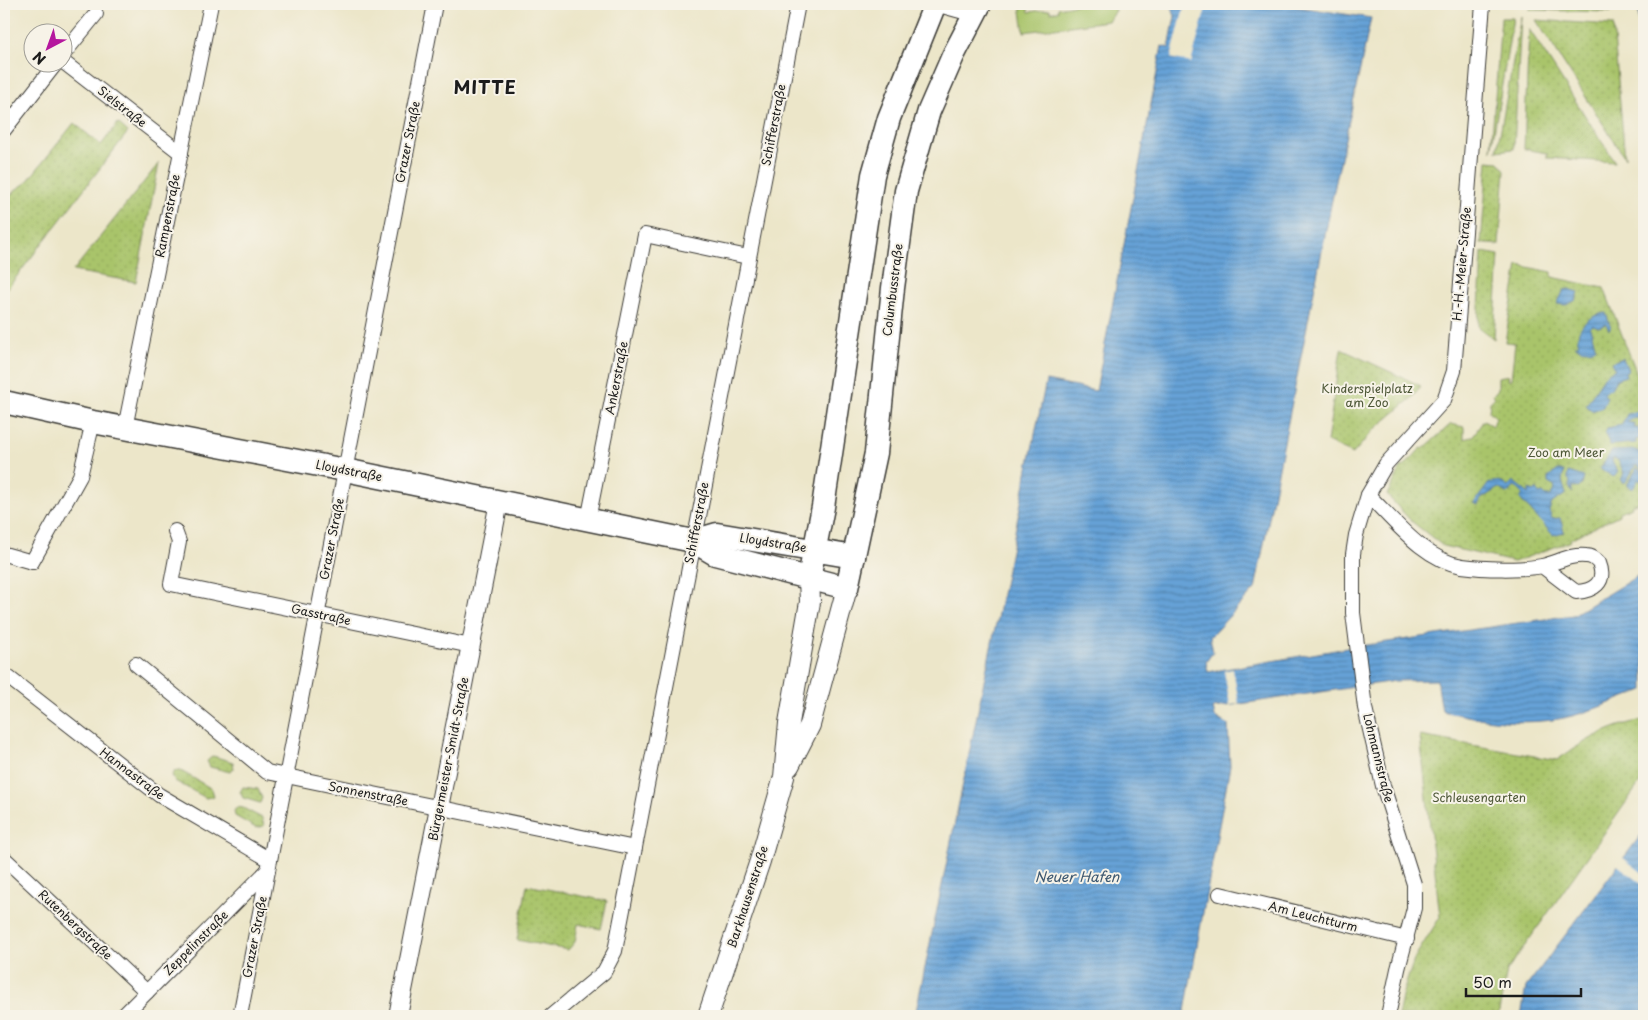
<svg xmlns="http://www.w3.org/2000/svg" width="1648" height="1020" font-family="'Playpen Sans',sans-serif">
<defs>
<pattern id="grass-dots" width="8" height="8" patternUnits="userSpaceOnUse" patternTransform="scale(1.25)"><rect width="8" height="8" fill="#a9c46a"/><path d="M2 2h.1M6 6h.1" fill="none" stroke="#91a85b" stroke-width="1.8" stroke-linecap="round"/></pattern>
<pattern id="water-rules" width="6" height="5" patternUnits="userSpaceOnUse" patternTransform="scale(1.25)"><rect width="6" height="5" fill="#66a2d7"/><path d="M0 2.5h6" fill="none" stroke="#5383ae"/></pattern>
</defs>
<rect width="100%" height="100%" fill="#f7f3e8"/>
<filter id="ink" filterUnits="userSpaceOnUse"><feTurbulence type="fractalNoise" baseFrequency=".02" numOctaves="2"/><feDisplacementMap in="SourceGraphic" scale="10" xChannelSelector="R" yChannelSelector="G"/><feConvolveMatrix kernelMatrix="1 2 1 2 8 2 1 2 1" color-interpolation-filters="sRGB"/></filter>
<filter id="wash" filterUnits="userSpaceOnUse"><feTurbulence type="fractalNoise" baseFrequency=".0096" numOctaves="4" result="noise"/><feDisplacementMap in="SourceGraphic" scale="20" xChannelSelector="R" yChannelSelector="G"/><feGaussianBlur stdDeviation="1.12" result="paint"/><feColorMatrix in="noise" values="0 0 0 0 0 0 0 0 0 0 0 0 0 0 0 0 0 1.4 0 .05"/><feComposite in="paint" operator="in"/></filter>
<g filter="url(#wash)">
<rect width="100%" height="100%" fill="#ece6c9"/>
<g fill="url(#grass-dots)" stroke="#627043">
<polygon points="1531,4 1610,4 1611,12 1530,10"/>
<polygon points="1521,16 1514,149 1497,151"/>
<polygon points="1501,18 1513,18 1491,151"/>
<polygon points="1536,20 1613,25 1625,158"/>
<polygon points="1529,29 1615,162 1547,158 1547,153 1524,149"/>
<polygon points="74,123 101,145 118,123 128,132 4,293 4,204 15,190 26,183"/>
<polygon points="1488,161 1499,162 1505,170 1499,245 1481,243"/>
<polygon points="159,163 136,282 73,271"/>
<polygon points="1482,252 1499,255 1494,339 1478,327"/>
<polygon points="1518,265 1552,272 1552,277 1604,288 1644,392 1644,500 1631,505 1632,507 1619,512 1619,515 1570,539 1571,541 1514,562 1443,546 1411,521 1387,495 1402,466 1404,467 1421,448 1423,449 1451,424 1464,427 1464,439 1472,437 1484,420 1493,426 1496,417 1489,412 1490,402 1495,397 1493,395 1498,389 1498,377 1509,375 1508,380 1511,380 1515,343 1505,342"/>
<polygon points="1341,349 1421,386 1413,397 1373,431 1353,454 1327,442"/>
<path d="M1644,720v57l-137,194 -9,45h-100l5,-24 12,-35 25,-40 -20,-181 137,24c27,-19 54,-35 87,-40z"/>
<polygon points="213,756 233,762 234,769 230,772 210,767 207,761"/>
<polygon points="175,771 181,771 212,789 214,796 206,798 175,781 172,775"/>
<polygon points="243,787 258,789 262,798 260,803 243,798 240,792"/>
<polygon points="237,807 243,808 262,818 264,826 256,828 235,816 234,811"/>
<polygon points="527,885 607,901 601,929 578,924 575,942 568,950 517,940"/>
</g>
<polygon fill="#a9c46a" stroke="#627043" points="1020,4 1027,4 1029,12 1050,9 1050,12 1058,11 1058,8 1079,4 1114,4 1115,11 1108,21 1024,32"/>
<g fill="url(#water-rules)" stroke="#415f7a">
<path d="M1170,4h109l92,14 -39,182 -77,389 -45,48 3,15 -7,10 2,10 145,-25 220,-32 71,-43v118c-26,9 -53,22 -80,28 -41,8 -82,2 -122,-7l-5,-31 -42,1 -182,27 2,9 13,8 2,41 -46,250h-269l131,-635 50,10 66,-345 7,2 6,-32z"/>
<polygon points="1637,4 1644,4 1644,158 1639,17"/>
<polygon points="1569,289 1579,292 1576,300 1566,305 1557,304 1564,290"/>
<path d="M1606,313l5,15 -2,2 -3,-6 -7,3 -6,-2 -3,3 6,20c-8,3 -15,3 -21,-3h4c-6,-17 12,-31 27,-32z"/>
<polygon points="1623,358 1628,370 1625,372 1626,376 1617,379 1610,390 1608,389 1604,394 1607,397 1603,407 1592,411 1586,405 1606,374 1615,369 1612,362"/>
<polygon points="1638,411 1641,413 1639,418 1631,419 1627,422 1635,424 1634,428 1638,428 1641,439 1636,439 1636,443 1610,445 1605,434 1607,428 1622,425 1627,414"/>
<polygon points="1636,450 1644,456 1644,470 1636,465 1625,483 1621,480 1624,473 1618,460 1613,458 1612,462 1618,472 1614,477 1600,469 1612,451"/>
<polygon points="1637,468 1644,472 1644,481 1638,480 1633,489 1627,485"/>
<polygon points="1558,470 1564,471 1562,481 1566,494 1552,503 1549,511 1552,519 1560,518 1564,532 1553,535 1520,499 1523,494 1515,486 1508,494 1498,488 1481,499 1478,505 1474,503 1489,483 1499,481 1508,487 1513,481 1529,494 1529,489 1534,492 1537,489 1539,494 1543,493 1546,496 1551,496 1555,487 1548,483 1548,478"/>
<polygon points="1568,472 1584,477 1582,485 1578,488 1572,486 1572,493 1569,486 1570,481 1567,478"/>
<polygon points="1644,831 1644,1016 1521,1016 1526,987"/>
</g>
<g fill="#ece6c9">
<polygon points="1185,4 1207,4 1191,63 1171,58"/>
<polygon points="1233,669 1239,704 1230,705 1224,671"/>
<polygon points="1622,857 1644,874 1644,885 1616,864"/>
</g>
</g>
<g filter="url(#ink)">
<g fill="none" stroke-linecap="round" stroke-linejoin="round">
<g stroke="#3b3a36" stroke-width="16">
<g id="minor">
<polyline points="935,4 975,15"/>
<polyline points="62,56 96,14"/>
<polyline points="62,61 181,153"/>
<polyline points="4,130 57,62"/>
<polyline points="125,428 211,4"/>
<path d="M1368,495c26,25 56,65 94,71 21,3 59,4 80,0 15,-3 28,-12 44,-10 6,0 9,3 13,7 8,20 -6,28 -23,29l-34,-26"/>
<polyline points="588,520 645,235 748,257"/>
<polyline points="175,531 179,542 171,584 471,646"/>
<polyline points="4,554 32,562 80,476 93,422"/>
<polyline points="136,664 267,772 635,848"/>
<polyline points="4,674 159,795 270,860"/>
<polyline points="4,858 147,992"/>
<polyline points="1220,894 1407,939"/>
<polyline points="123,1016 268,870"/>
<polyline points="240,1016 435,4"/>
<polyline points="551,1016 604,972 615,951 798,4"/>
<polyline points="1388,1016 1398,969 1414,908 1414,884 1383,786 1365,708 1353,613 1353,554 1356,535 1368,495 1386,464 1444,400 1454,371 1483,4"/>
</g>
</g>
<g stroke="#3b3a36" stroke-width="20">
<polyline id="tertiary" points="398,1016 499,502"/>
</g>
<g stroke="#3b3a36" stroke-width="22">
<g id="secondary">
<polyline points="789,766 810,725 847,588"/>
<polyline points="708,1016 760,861 784,777 789,723 810,602 809,578"/>
</g>
</g>
<g stroke="#3b3a36" stroke-width="25">
<g id="primary">
<polyline points="4,402 93,422 345,470 693,541 715,554 847,588 876,453 893,288 906,191 929,111 953,56 980,4"/>
<polyline points="693,541 717,534 854,557"/>
<polyline points="809,578 823,507 873,175 889,118 935,4"/>
</g>
</g>
<use href="#minor" stroke="#fff" stroke-width="14"/>
<use href="#tertiary" stroke="#fff" stroke-width="18"/>
<use href="#secondary" stroke="#fff" stroke-width="20"/>
<use href="#primary" stroke="#fff" stroke-width="22"/>
</g>
</g>
<g text-anchor="middle" stroke-width="4" stroke-linejoin="round" paint-order="stroke">
<g font-size="12" fill="#1c1c1c" stroke="#f7f3e8">
<text transform="translate(122 107) rotate(38)" y="4">Sielstraße</text>
<text transform="translate(774 125) rotate(-79)" y="4">Schifferstraße</text>
<text transform="translate(408 142) rotate(-79)" y="4">Grazer Straße</text>
<text transform="translate(168 216) rotate(-79)" y="4">Rampenstraße</text>
<text transform="translate(1462 264) rotate(-85)" y="4">H.-H.-Meier-Straße</text>
<text transform="translate(893 290) rotate(-83)" y="4">Columbusstraße</text>
<text transform="translate(617 378) rotate(-79)" y="4">Ankerstraße</text>
<text transform="translate(349 471) rotate(11)" y="4">Lloydstraße</text>
<text transform="translate(697 523) rotate(-79)" y="4">Schifferstraße</text>
<text transform="translate(332 539) rotate(-79)" y="4">Grazer Straße</text>
<text transform="translate(773 543) rotate(9)" y="4">Lloydstraße</text>
<text transform="translate(321 615) rotate(12)" y="4">Gasstraße</text>
<text transform="translate(1378 758) rotate(76)" y="4">Lohmannstraße</text>
<text transform="translate(449 759) rotate(-79)" y="4">Bürgermeister-Smidt-Straße</text>
<text transform="translate(132 774) rotate(37)" y="4">Hannastraße</text>
<text transform="translate(368 794) rotate(11)" y="4">Sonnenstraße</text>
<text transform="translate(748 897) rotate(-72)" y="4">Barkhausenstraße</text>
<text transform="translate(1313 917) rotate(14)" y="4">Am Leuchtturm</text>
<text transform="translate(75 925) rotate(43)" y="4">Rutenbergstraße</text>
<text transform="translate(255 937) rotate(-79)" y="4">Grazer Straße</text>
<text transform="translate(196 943) rotate(-45)" y="4">Zeppelinstraße</text>
</g>
<g font-size="12" fill="#4d5737" stroke="#f7f3e8">
<text x="1367" y="393">Kinderspielplatz<tspan x="1367" dy="14">am Zoo</tspan></text>
<text x="1566" y="457">Zoo am Meer</text>
<text x="1479" y="802">Schleusengarten</text>
</g>
<g font-size="14" font-style="italic" fill="#3d5870" stroke="#f7f3e8">
<text x="1077" y="882">Neuer Hafen</text>
</g>
<g font-size="18" font-weight="bold" letter-spacing="1" fill="#1c1c1c" stroke="#f7f3e8">
<text x="485" y="94">MITTE</text>
</g>
</g>
<rect width="1648" height="1020" fill="none" stroke="#f7f3e8" stroke-width="20"/>
<g transform="translate(48 48) rotate(221)"><circle r="24" fill="#f7f3e8" stroke="#9f9d96"/>
<path d="M0-4L9 19L0 12L-9 19Z" fill="#b5179e"/>
<text y="-8" font-size="14" font-weight="bold" text-anchor="middle" fill="#1c1c1c">N</text>
</g>
<path d="M1466 988v8h115v-8" fill="none" stroke="#1c1c1c" stroke-width="2.5"/>
<text x="1473" y="988" font-size="15" fill="#1c1c1c" stroke="#f7f3e8" stroke-width="4" paint-order="stroke">50 m</text>
</svg>
